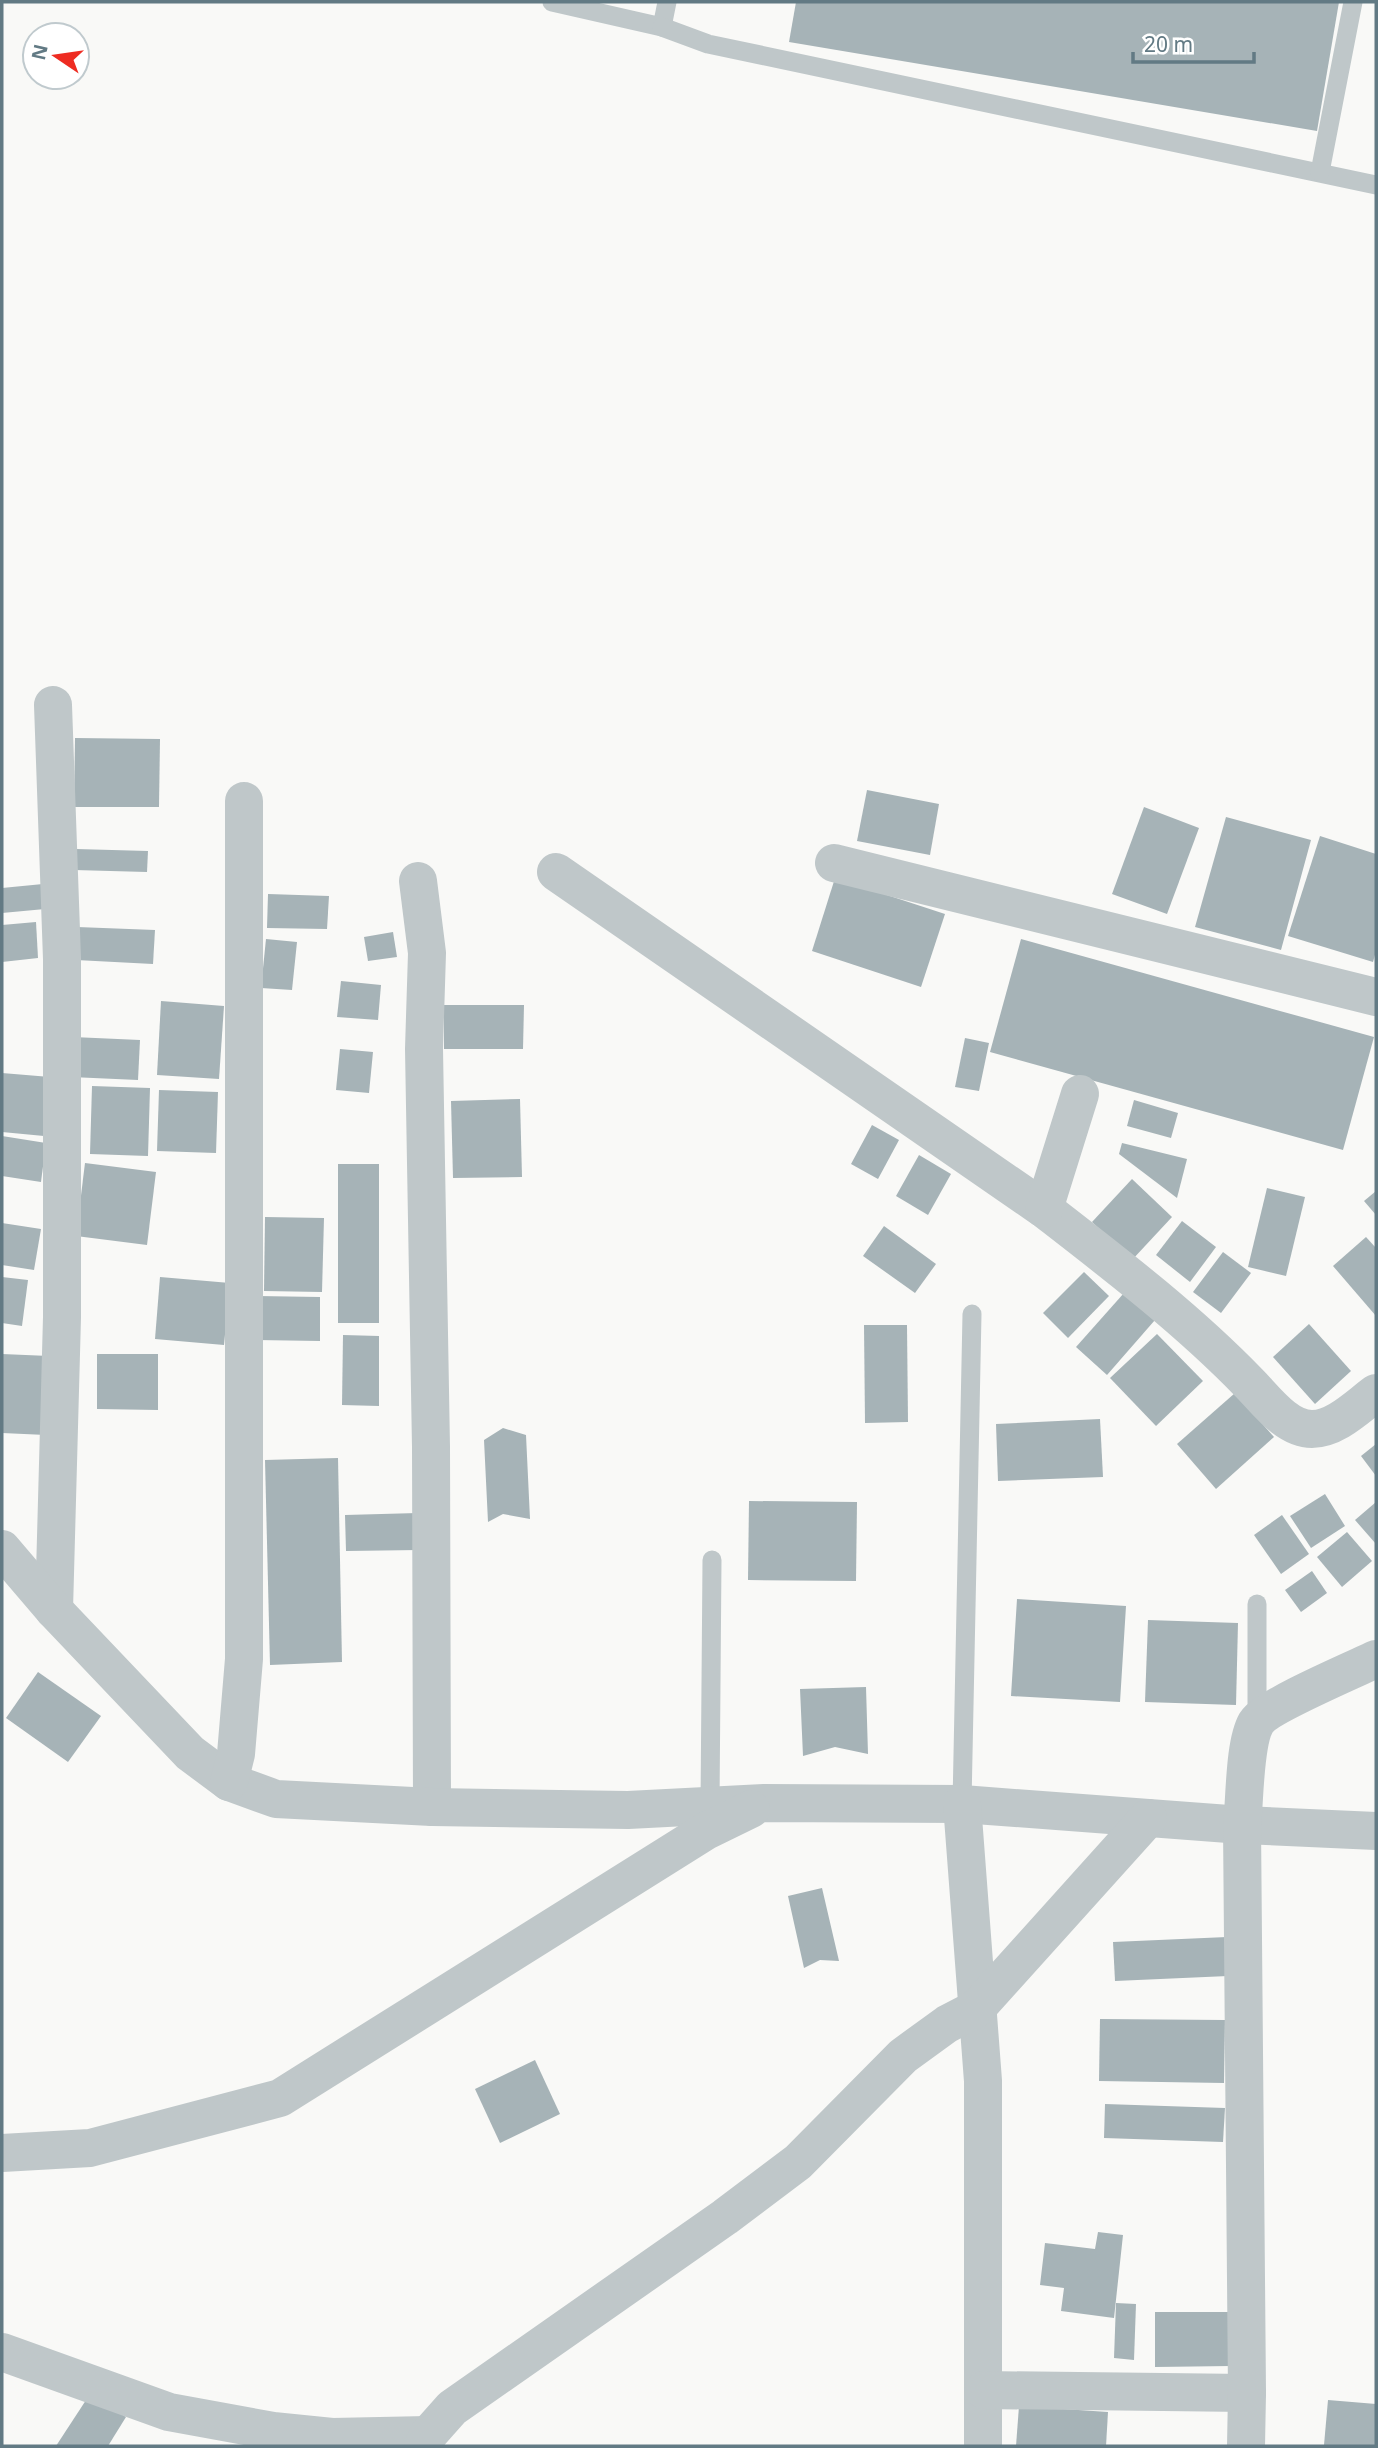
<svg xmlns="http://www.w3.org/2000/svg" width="1378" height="2448" font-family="'Noto Sans',sans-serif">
<rect width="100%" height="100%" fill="#f9f9f7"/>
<g fill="#a6b3b7">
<polygon points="796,2 1339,2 1317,131 789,42"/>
<polygon points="75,738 160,739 159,807 74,807"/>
<polygon points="867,790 939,804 930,855 857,841"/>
<polygon points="1144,807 1199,828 1167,914 1112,894"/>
<polygon points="1226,817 1311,840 1281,950 1195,927"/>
<polygon points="1320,836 1376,854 1376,951 1373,962 1288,936"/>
<polygon points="76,849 148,851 147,872 74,870"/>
<polygon points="835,878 945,914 921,987 812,951"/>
<polygon points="43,884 45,909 2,913 2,888"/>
<polygon points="268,894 329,896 327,929 267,928"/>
<polygon points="36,922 38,958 2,962 2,925"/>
<polygon points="77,927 155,930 153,964 76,960"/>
<polygon points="393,932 397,957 368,961 364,937"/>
<polygon points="266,939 297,942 292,990 261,988"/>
<polygon points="1021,939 1374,1037 1343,1150 990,1052"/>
<polygon points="341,981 381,985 378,1020 337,1017"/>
<polygon points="161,1001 224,1006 219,1079 157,1075"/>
<polygon points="444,1005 524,1005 523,1049 444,1049"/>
<polygon points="73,1037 140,1040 138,1080 71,1077"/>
<polygon points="965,1038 989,1043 979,1091 955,1087"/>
<polygon points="340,1049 373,1052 369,1093 336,1090"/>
<polygon points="2,1073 50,1077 44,1136 2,1132"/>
<polygon points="92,1086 150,1088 148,1156 90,1154"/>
<polygon points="159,1090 218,1092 216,1153 157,1151"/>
<polygon points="520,1099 522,1177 453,1178 451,1101"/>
<polygon points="1134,1100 1178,1113 1171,1138 1127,1126"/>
<polygon points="872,1125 899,1140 878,1179 851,1164"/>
<polygon points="2,1136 46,1143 41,1182 2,1176"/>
<polygon points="1122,1143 1187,1159 1177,1198 1119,1154"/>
<polygon points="919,1155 951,1174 928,1215 896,1196"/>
<polygon points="85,1163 156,1172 147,1245 76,1236"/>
<rect x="338" y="1164" width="41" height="159"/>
<polygon points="1132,1179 1172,1217 1132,1260 1092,1222"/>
<polygon points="1267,1188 1305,1197 1286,1276 1248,1267"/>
<polygon points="1376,1191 1376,1215 1364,1201"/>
<polygon points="265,1217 324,1218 322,1292 264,1291"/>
<polygon points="1182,1221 1216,1247 1190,1282 1156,1255"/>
<polygon points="2,1223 41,1229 34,1270 2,1265"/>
<polygon points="884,1226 936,1264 915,1293 863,1256"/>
<polygon points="1366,1237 1376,1248 1376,1316 1333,1266"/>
<polygon points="1223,1252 1251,1273 1221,1313 1193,1292"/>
<polygon points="1084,1272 1109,1296 1068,1338 1043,1313"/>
<polygon points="2,1277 28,1280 22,1326 2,1323"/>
<polygon points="160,1277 230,1283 224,1345 155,1339"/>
<polygon points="1124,1293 1155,1320 1107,1375 1076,1347"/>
<polygon points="257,1296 320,1297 320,1341 256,1340"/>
<polygon points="1309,1324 1351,1371 1315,1404 1273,1357"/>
<polygon points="864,1325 907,1325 908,1422 865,1423"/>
<polygon points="1157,1334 1203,1381 1156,1426 1110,1378"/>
<polygon points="343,1335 379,1336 379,1406 342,1405"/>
<polygon points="2,1354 49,1356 46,1435 2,1433"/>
<polygon points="97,1354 158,1354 158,1410 97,1409"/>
<polygon points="1235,1393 1274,1437 1216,1489 1177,1444"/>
<polygon points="1100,1419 1103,1477 998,1481 996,1424"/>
<polygon points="503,1428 526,1435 530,1519 503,1514 488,1522 484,1440"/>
<polygon points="1376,1444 1376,1476 1361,1456"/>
<polygon points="338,1458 342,1662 270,1665 265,1460"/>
<polygon points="1325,1494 1345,1526 1311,1548 1290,1516"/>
<polygon points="749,1501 857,1502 856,1581 748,1580"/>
<polygon points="1376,1502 1376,1544 1355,1520"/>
<polygon points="418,1513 419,1550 346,1551 345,1515"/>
<polygon points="1282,1515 1309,1554 1281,1574 1254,1535"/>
<polygon points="1347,1532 1372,1561 1342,1587 1317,1557"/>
<polygon points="1312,1571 1327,1593 1301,1612 1285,1590"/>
<polygon points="1017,1599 1126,1606 1120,1702 1011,1696"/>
<polygon points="1148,1620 1238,1623 1236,1705 1145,1702"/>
<polygon points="38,1672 101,1716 68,1762 6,1718"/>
<polygon points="866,1687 868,1754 835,1747 803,1756 800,1689"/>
<polygon points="822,1888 839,1961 820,1960 804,1968 788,1896"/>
<polygon points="1227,1937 1228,1976 1115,1981 1113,1942"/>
<polygon points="1100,2019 1225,2020 1224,2083 1099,2081"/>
<polygon points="535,2060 560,2114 500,2143 475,2089"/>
<polygon points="1105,2104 1225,2108 1223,2142 1104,2138"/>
<polygon points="1098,2232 1123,2235 1114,2318 1061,2311 1064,2288 1040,2285 1045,2243 1095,2249"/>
<polygon points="1116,2303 1136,2304 1134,2360 1114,2358"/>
<polygon points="1155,2312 1232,2312 1231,2366 1155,2367"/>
<polygon points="90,2394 126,2417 108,2446 56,2446"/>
<polygon points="1328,2400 1376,2404 1376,2446 1324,2445"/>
<polygon points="1019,2406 1108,2412 1106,2446 1016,2446"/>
</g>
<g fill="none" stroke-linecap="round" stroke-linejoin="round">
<g stroke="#bfc7c9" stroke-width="19">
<polyline points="552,2 662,27 667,2"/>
<polyline points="662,27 708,44 1376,185"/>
<polyline points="1320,172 1353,2"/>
<polyline points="1257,1604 1257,1721"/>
<polyline points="962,1804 972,1314"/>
<polyline points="710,1806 712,1560"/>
</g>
<g stroke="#bfc7c9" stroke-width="38">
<polyline points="53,705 62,959 62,1317 54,1610"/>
<polyline points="834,863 1376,997"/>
<path d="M556,872l488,337c71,55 143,110 205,174 16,16 37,46 63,46 24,0 46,-23 64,-36"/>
<polyline points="418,881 427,953 424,1049 431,1447 432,1807"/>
<polyline points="1044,1209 1080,1094"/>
<polyline points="2,1549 54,1610 190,1753 229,1782 276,1799 432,1807 628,1810 764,1803 962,1804 1242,1825 1376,1831"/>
<polyline points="229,1782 236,1754 244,1659 244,801"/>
<polyline points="962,1804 983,2081 983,2446"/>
<polyline points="2,2153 90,2148 280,2098 706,1831 751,1809"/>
<polyline points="2,2352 169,2412 273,2431 332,2437 428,2435"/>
<polyline points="984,2390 1247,2393"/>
<polyline points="423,2446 428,2435 452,2408 725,2217 798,2162 903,2056 947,2024 976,2009 1148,1818"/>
<path d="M1246,2446l1,-53 -5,-568c3,-25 2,-81 14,-102 9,-16 99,-54 120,-64"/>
</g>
</g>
<rect width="1378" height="2448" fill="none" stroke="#627a84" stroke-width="7"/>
<g transform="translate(56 56) rotate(283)"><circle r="33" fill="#ffffff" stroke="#c0cace" stroke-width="2"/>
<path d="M0-5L12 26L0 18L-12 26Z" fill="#ee2c22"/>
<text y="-10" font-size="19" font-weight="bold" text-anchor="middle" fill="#627a84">N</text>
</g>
<path d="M1133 52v10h121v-10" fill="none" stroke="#627a84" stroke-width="3.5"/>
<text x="1144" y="52" font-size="21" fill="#627a84" stroke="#ffffff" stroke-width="5" paint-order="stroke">20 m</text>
</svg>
